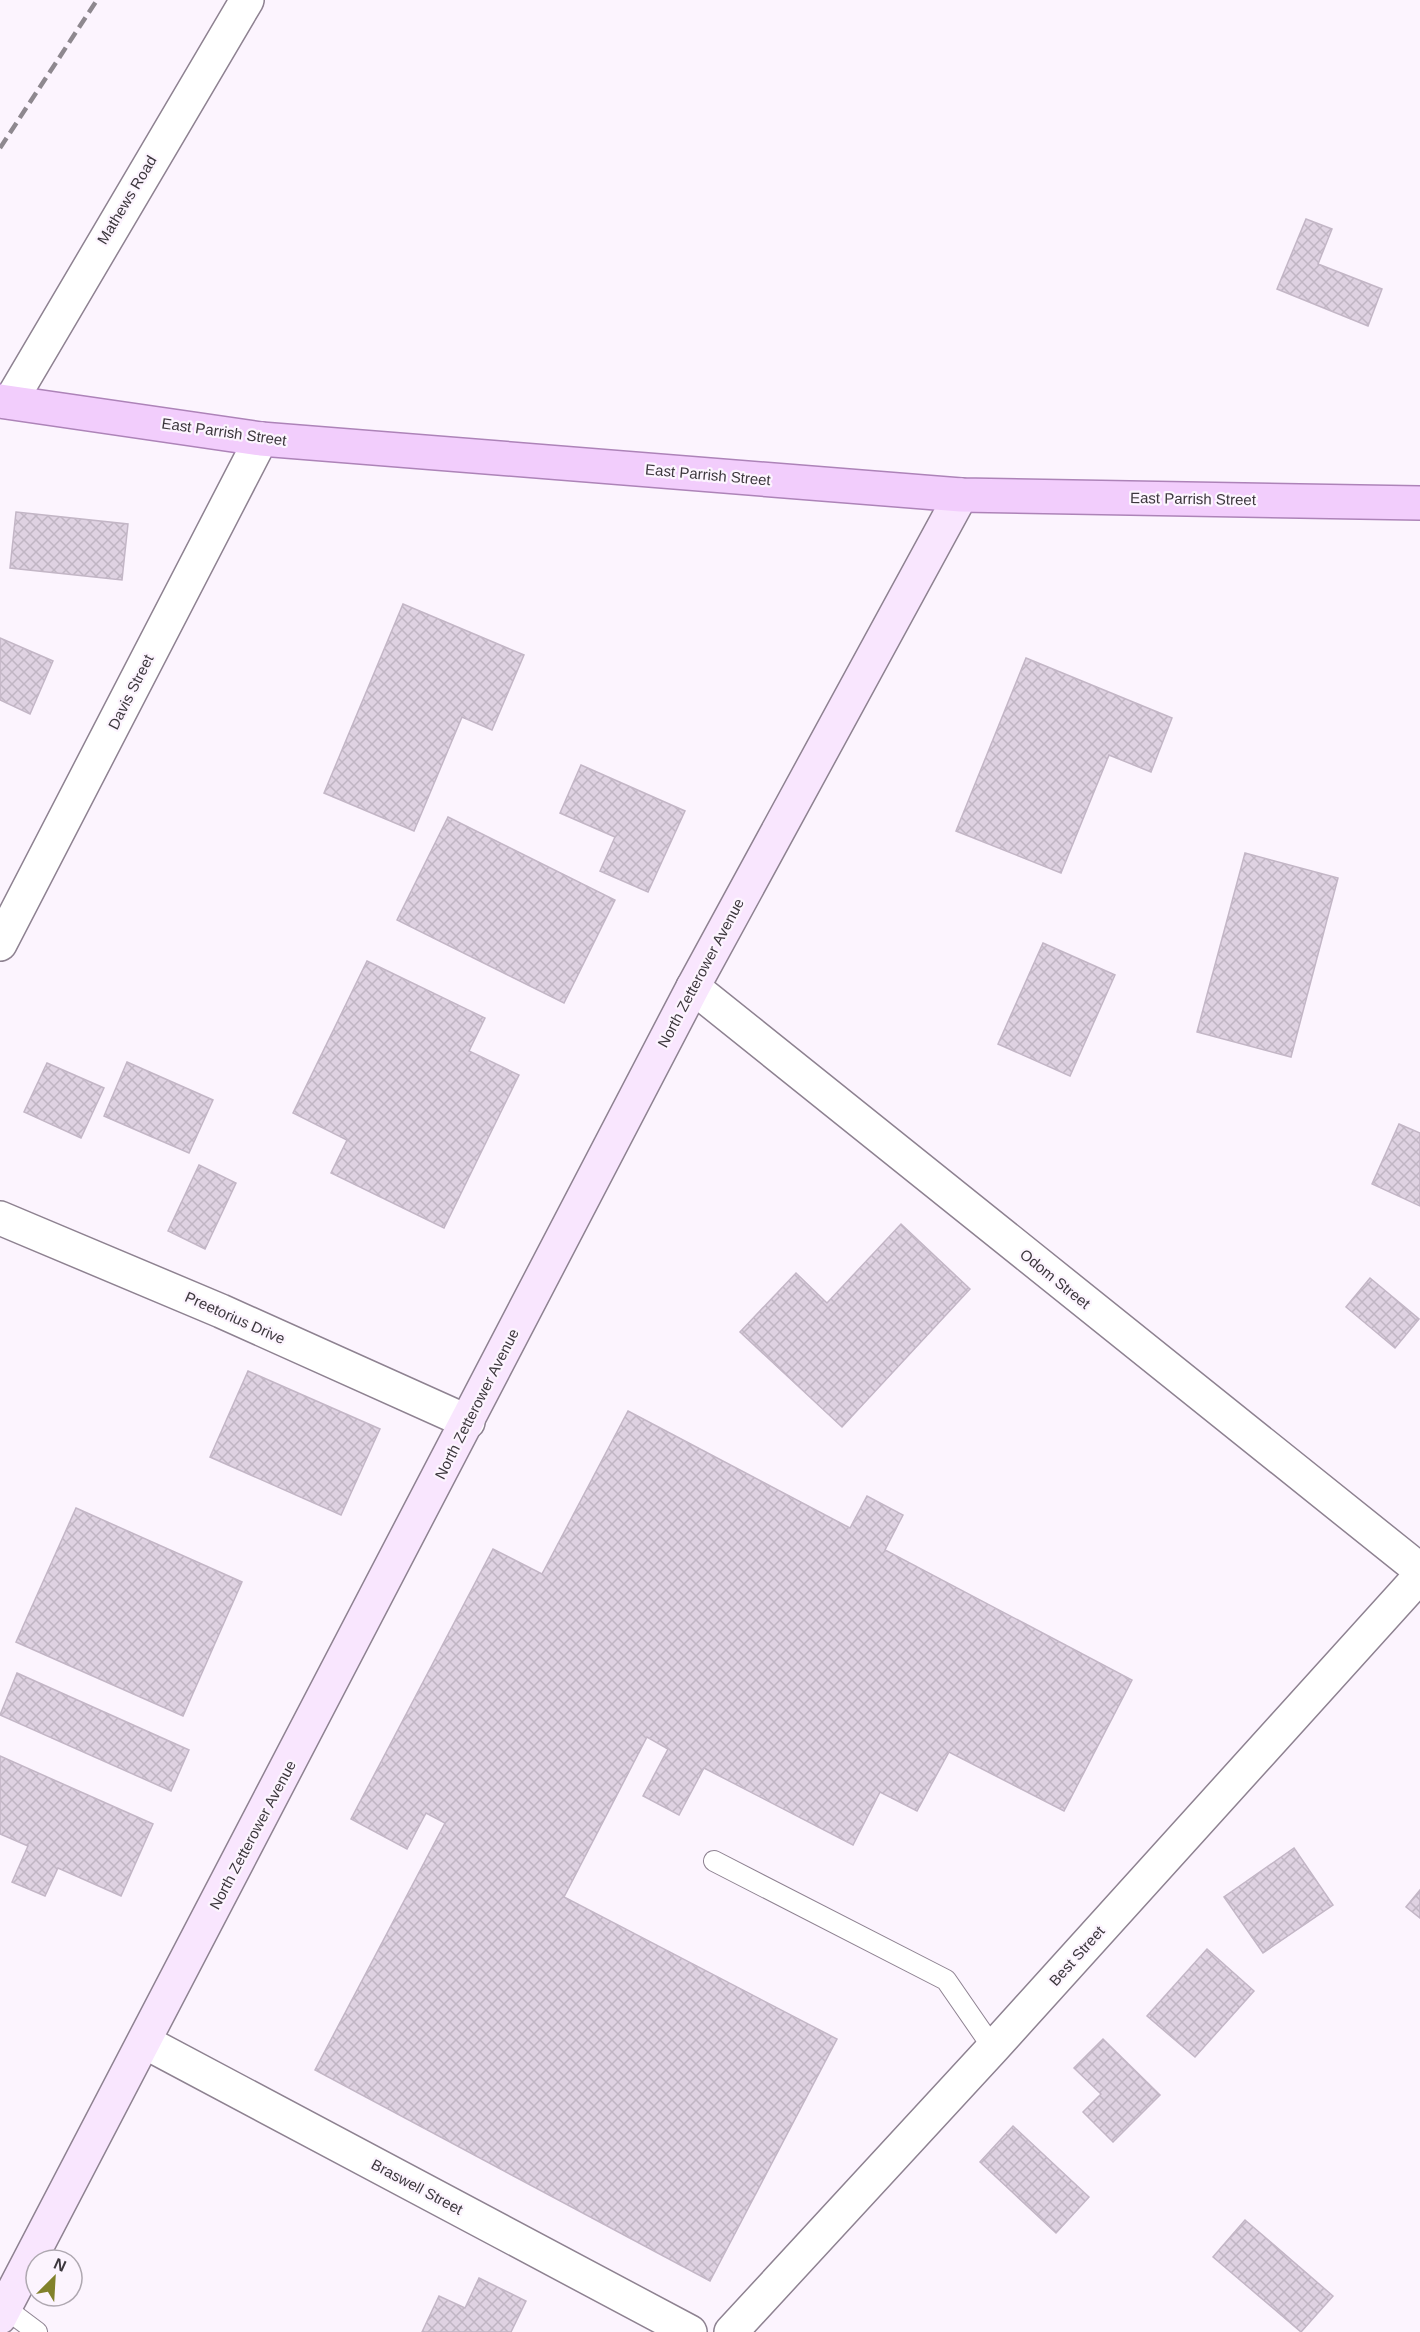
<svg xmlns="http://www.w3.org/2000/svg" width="1420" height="2332" font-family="Arial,sans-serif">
<defs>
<pattern id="building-cross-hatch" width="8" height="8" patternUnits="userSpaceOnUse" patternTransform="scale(1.5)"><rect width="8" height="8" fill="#dfd2e2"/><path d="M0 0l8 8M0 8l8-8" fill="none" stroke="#c0b5c3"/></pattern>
</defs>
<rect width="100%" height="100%" fill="#fcf4fe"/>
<g fill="url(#building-cross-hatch)" stroke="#c3b6c6" stroke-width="1.5">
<polygon points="1306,219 1332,229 1318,264 1382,289 1368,326 1277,289"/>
<polygon points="16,512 128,524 122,580 10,568"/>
<polygon points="403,604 524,655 492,730 462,717 414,831 324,793"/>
<polygon points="0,638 53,661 30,714 0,700"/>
<polygon points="1026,658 1172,718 1151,772 1109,755 1061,873 956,831"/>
<polygon points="581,765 685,811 648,892 600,871 615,837 560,813"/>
<polygon points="448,817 615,900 564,1003 397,920"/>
<polygon points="1245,853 1338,878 1291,1057 1197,1032"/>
<polygon points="1043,943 1115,975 1070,1076 998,1044"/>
<polygon points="367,961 485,1018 469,1051 519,1075 444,1228 331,1173 347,1140 293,1113"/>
<polygon points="127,1062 213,1100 189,1153 104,1116"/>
<polygon points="47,1063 104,1088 81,1138 24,1112"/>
<polygon points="1399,1124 1420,1133 1420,1206 1372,1184"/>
<polygon points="199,1165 236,1183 205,1249 168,1231"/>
<polygon points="901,1224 970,1289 842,1427 740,1332 796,1273 827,1303"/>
<polygon points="1370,1278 1419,1319 1395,1348 1346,1307"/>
<polygon points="248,1371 380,1429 341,1515 210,1457"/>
<polygon points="628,1411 850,1528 867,1496 903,1515 885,1550 1132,1680 1064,1811 949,1752 917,1811 880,1792 853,1845 704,1768 679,1815 643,1796 668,1749 647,1737 564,1897 837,2039 710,2281 315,2070 445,1823 426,1813 407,1849 351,1819 493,1549 542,1574"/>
<polygon points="76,1508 242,1582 183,1716 16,1642"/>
<polygon points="17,1673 189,1750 171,1791 0,1715"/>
<polygon points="0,1756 153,1824 121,1896 58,1868 45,1896 12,1882 28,1846 0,1834"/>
<polygon points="1294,1848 1333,1905 1263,1953 1224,1897"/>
<polygon points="1420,1890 1420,1918 1406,1907"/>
<polygon points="1207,1949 1254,1991 1195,2057 1147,2016"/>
<polygon points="1103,2039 1160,2095 1113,2142 1083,2112 1101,2094 1074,2068"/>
<polygon points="1013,2126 1089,2197 1056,2233 980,2162"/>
<polygon points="1245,2220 1333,2296 1301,2332 1213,2257"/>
<polygon points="479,2278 526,2301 511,2332 422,2332 439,2296 465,2308"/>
</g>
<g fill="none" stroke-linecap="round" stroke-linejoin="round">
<g stroke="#8e8291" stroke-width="22">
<g id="lane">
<polyline points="714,1861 946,1980 993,2048"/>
<polyline points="5,2308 37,2332"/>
</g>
</g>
<g stroke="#8e8291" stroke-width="36">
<g id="street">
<polyline points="10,402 247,0"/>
<polyline points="0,944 261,439"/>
<polyline points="693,987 1420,1570"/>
<polyline points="0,1218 221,1311 468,1422"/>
<polyline points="145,2042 690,2332"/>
<polyline points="731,2332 993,2048 1420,1576"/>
</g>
</g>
<g stroke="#8e8291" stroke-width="36">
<polyline id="secondary" points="0,2317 693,987 961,495"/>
</g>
<g stroke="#ad83b8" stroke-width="36">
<polyline id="primary" points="0,401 261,439 961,495 1420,503"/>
</g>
<use href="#lane" stroke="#fff" stroke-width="20"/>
<use href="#street" stroke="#fff" stroke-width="33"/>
<use href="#secondary" stroke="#f9e6fe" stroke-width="33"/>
<use href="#primary" stroke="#f2cdfc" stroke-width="33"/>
<polyline stroke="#8e888f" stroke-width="4.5" stroke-dasharray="12 6" stroke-linecap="butt" points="0,148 97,0"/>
</g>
<g text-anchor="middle" stroke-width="4.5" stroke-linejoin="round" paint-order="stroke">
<g font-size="15" fill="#3c373d" stroke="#fcf4fe">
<text transform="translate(127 200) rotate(-59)" y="5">Mathews Road</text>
<text transform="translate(224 432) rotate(8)" y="5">East Parrish Street</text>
<text transform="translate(708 475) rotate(5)" y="5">East Parrish Street</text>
<text transform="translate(1193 499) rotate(1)" y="5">East Parrish Street</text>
<text transform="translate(131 692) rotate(-63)" y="5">Davis Street</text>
<text transform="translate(701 973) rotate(-62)" y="5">North Zetterower Avenue</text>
<text transform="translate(1055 1279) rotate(39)" y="5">Odom Street</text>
<text transform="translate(235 1318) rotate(24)" y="5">Preetorius Drive</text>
<text transform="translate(477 1404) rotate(-63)" y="5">North Zetterower Avenue</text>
<text transform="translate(253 1835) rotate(-62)" y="5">North Zetterower Avenue</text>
<text transform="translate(1077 1956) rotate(-48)" y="5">Best Street</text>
<text transform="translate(417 2187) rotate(28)" y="5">Braswell Street</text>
</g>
</g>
<g transform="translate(54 2278) rotate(24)"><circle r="28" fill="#fcf4fe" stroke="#afa8b1" stroke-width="1.5"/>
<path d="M0-4.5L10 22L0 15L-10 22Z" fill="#81812b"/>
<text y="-9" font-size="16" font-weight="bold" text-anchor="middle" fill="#3c373d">N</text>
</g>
</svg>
